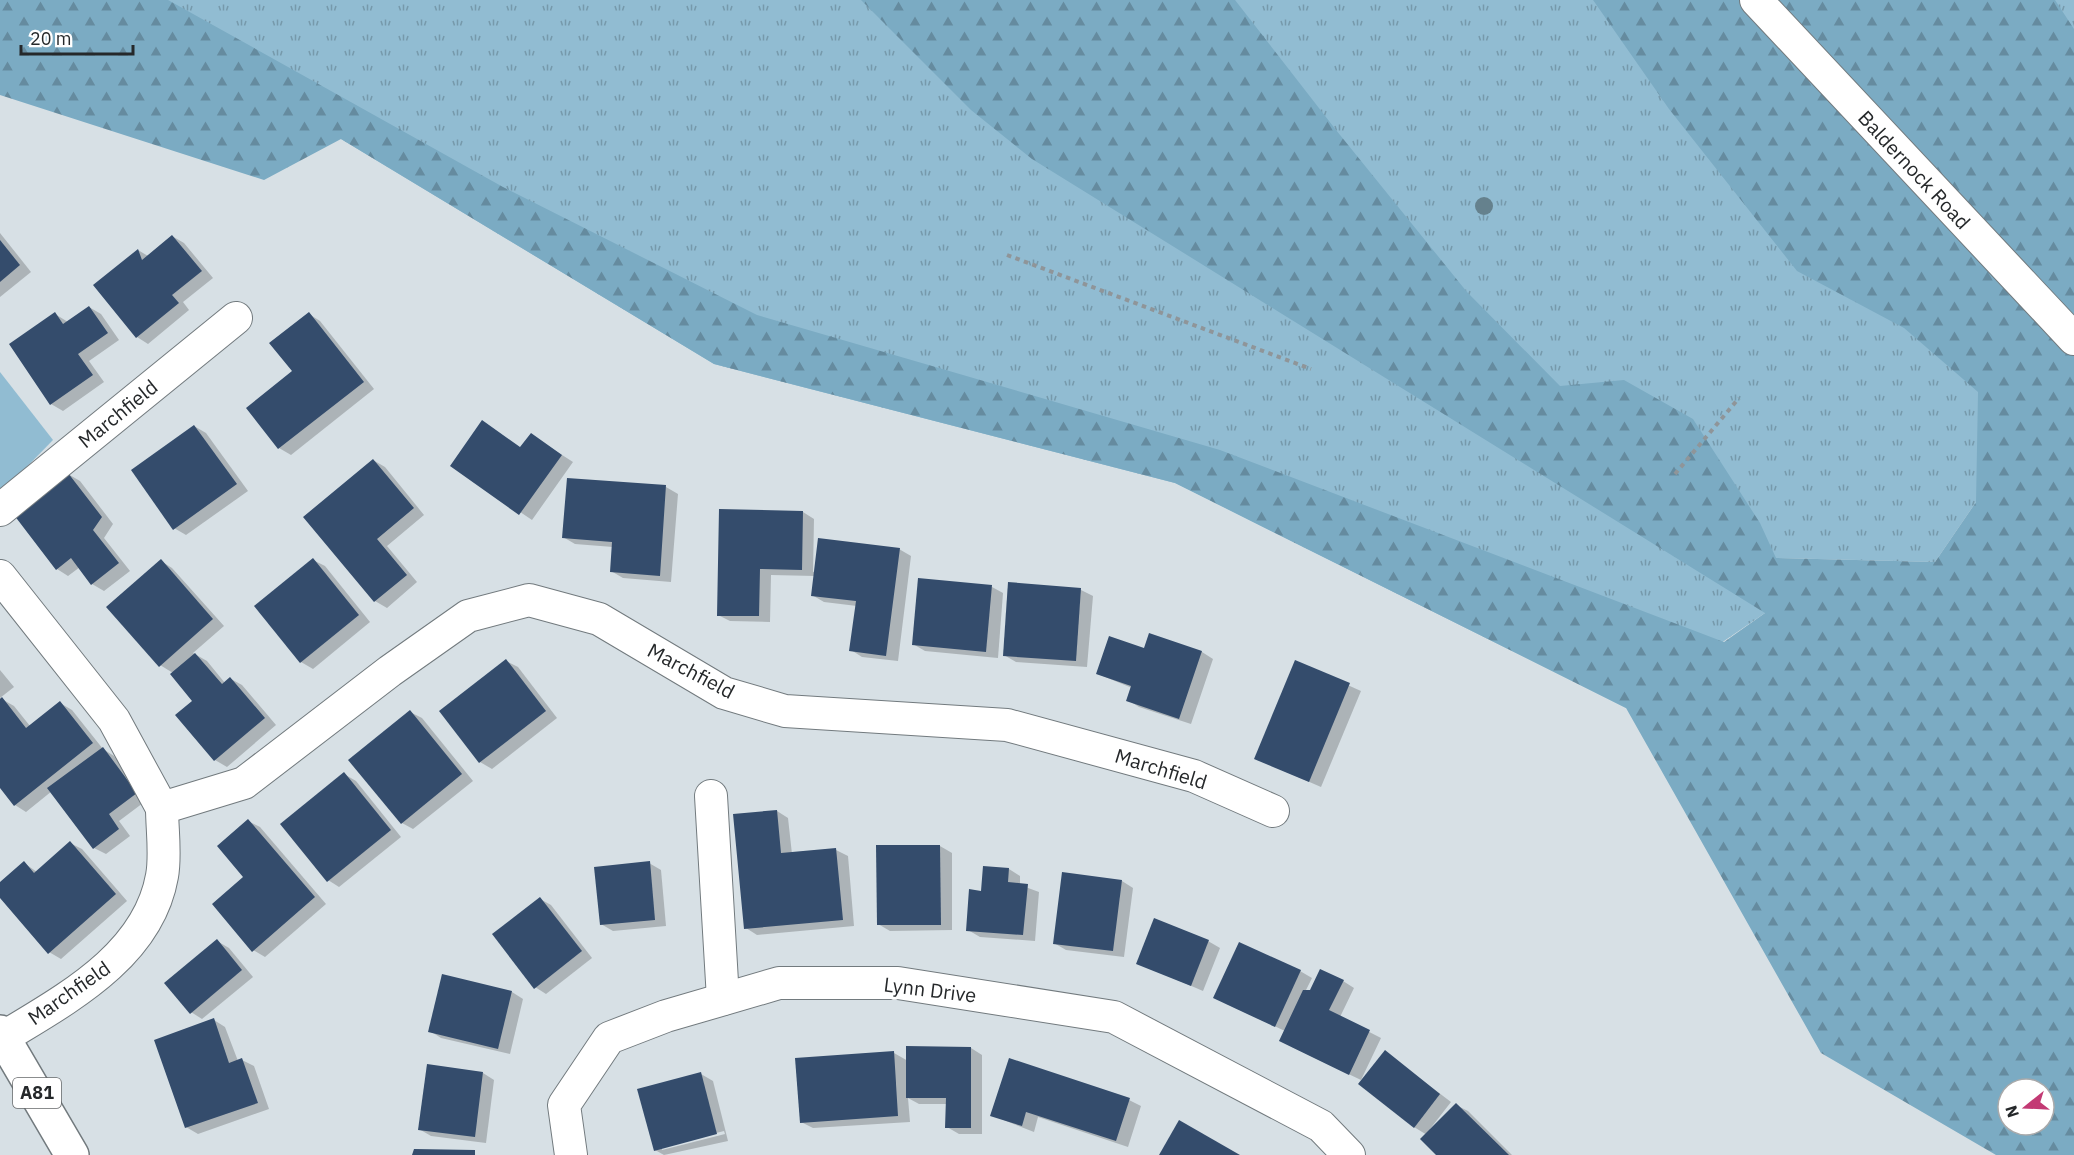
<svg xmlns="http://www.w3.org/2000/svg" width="2074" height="1155" font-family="'IBM Plex Sans',sans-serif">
<defs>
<pattern id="grass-tufts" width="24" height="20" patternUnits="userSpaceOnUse" patternTransform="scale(1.5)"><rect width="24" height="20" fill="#91bcd2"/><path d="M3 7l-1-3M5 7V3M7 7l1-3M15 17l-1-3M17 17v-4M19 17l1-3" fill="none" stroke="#7699ab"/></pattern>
<pattern id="forest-firs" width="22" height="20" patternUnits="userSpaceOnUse" patternTransform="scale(1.5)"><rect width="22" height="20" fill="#7babc3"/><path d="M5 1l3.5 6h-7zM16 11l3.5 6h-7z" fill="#658b9f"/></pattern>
</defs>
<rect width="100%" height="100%" fill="#d7e0e5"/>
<polygon fill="url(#grass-tufts)" points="68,0 2074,0 2074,418 1976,502 1935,562 1776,558 1765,613 1626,708 1175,483 714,364 341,139"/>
<path fill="url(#forest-firs)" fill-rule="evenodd" d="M0,0h168l335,187 254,128 463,135 504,192 41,-29 -733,-454 -61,-49 -110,-110h374l101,130 131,162 93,94 64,-6 69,39 67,104 16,35 159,4 41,-60 2,-110 -74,-64 -107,-57 -128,-162 -76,-109h462l19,29v1126h-78l-175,-102 -195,-345 -451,-225 -461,-119 -373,-225 -77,41 -264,-85zM2008,1089h36v36h-36z"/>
<polygon fill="#91bcd2" points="0,372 53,440 6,488 0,489"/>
<g fill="#0003" fill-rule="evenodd">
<polygon points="0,233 31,272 0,297"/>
<polygon points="172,236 184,243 213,278 183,302 189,310 148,344 137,337 138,250 148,256"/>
<polygon points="89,307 101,314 119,340 89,361 104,382 63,411 51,404 55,314 68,322"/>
<polygon points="309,314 320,321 374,389 291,455 279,448 294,371"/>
<polygon points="194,426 206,433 248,491 186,535 174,528"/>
<polygon points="531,435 573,462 532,520 452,466 521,448"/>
<polygon points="373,460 385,467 424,515 387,546 417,582 387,608 375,601"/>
<polygon points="68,474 80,481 113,524 104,538 130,571 104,591 92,584 80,567 68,576 57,569"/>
<polygon points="568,480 666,487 678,494 671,582 623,578 611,571 613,547 575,544 563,537"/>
<polygon points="803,512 814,519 813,572 899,549 911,556 898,661 862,657 851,650 857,606 824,602 812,595 815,576 771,575 770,622 730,621 718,615"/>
<polygon points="313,560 325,566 370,622 313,669 301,662"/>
<polygon points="161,561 172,568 224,626 193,653 207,661 225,683 231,679 242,685 276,725 227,767 215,760 177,716 194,701 173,673 160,665"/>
<polygon points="1010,584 1081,590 1093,596 1087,667 1016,662 1004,655"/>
<polygon points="992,587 1003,593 998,658 925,651 913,644"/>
<polygon points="1150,635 1202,652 1213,659 1191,724 1139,707 1128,700 1132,688 1098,674 1145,650"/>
<polygon points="506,661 518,667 557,718 492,769 480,762"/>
<polygon points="1296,662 1361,691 1321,787 1256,759"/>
<polygon points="0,670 14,687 0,698"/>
<polygon points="0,698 14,706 30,726 60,703 72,710 103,749 114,756 147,800 119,821 130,836 106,854 94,848 52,791 26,812 15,805 0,786"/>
<polygon points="410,712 422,718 473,781 413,829 402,823"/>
<polygon points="344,774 356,781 401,837 339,887 328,880"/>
<polygon points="777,811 788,818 792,854 836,850 848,856 854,926 757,935 746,928"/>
<polygon points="248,821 260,827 326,904 265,957 253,950 246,877"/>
<polygon points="70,843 82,849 127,901 61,959 49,952 0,896 0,884 24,863 37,872"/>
<polygon points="940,846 952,853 952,930 890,931 878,924 878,847"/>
<polygon points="649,863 661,870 666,926 613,931 601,924"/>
<polygon points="1009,869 1020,876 1020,885 1039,892 1035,941 980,937 968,930 982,892"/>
<polygon points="1122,881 1133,888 1124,957 1066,950 1054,943"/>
<polygon points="540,899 551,905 592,958 546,994 535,987"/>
<polygon points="217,941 229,948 253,977 202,1019 191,1012"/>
<polygon points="1208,941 1220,948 1203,991 1138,963"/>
<polygon points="1300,971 1312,978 1305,992 1343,981 1354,988 1340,1017 1381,1038 1361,1080 1292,1047 1285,1031 1227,1004"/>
<polygon points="512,992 523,999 510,1054 441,1038 430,1031"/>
<polygon points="214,1020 225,1027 238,1061 242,1060 254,1066 269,1109 198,1134 186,1127"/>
<polygon points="971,1048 982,1055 982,1134 959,1134 947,1127 947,1104 919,1104 908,1098 910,1122 813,1128 801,1122 894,1053 908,1061"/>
<polygon points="1385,1052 1451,1102 1430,1129 1432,1130 1456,1105 1468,1111 1512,1155 1438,1155 1427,1135 1414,1127"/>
<polygon points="483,1073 494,1080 486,1143 431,1136 419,1129"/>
<path d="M701,1074l12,7 15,60 -64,14 -9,-5zM724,1131l1,3 -63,16v-3z"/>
<polygon points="1129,1100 1141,1106 1128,1147 1038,1117 1034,1132 991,1115"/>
</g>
<g fill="#344c6c">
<polygon points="172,235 202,271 172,295 179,303 136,338 93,285 138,249 142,260"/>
<polygon points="0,240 20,265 0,282"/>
<polygon points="89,306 108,333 78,354 93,375 50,405 9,344 55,312 63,324"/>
<polygon points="309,312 364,382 278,449 246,408 292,371 269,343"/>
<polygon points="482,420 520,447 531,433 562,455 519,515 450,466"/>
<polygon points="194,425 237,484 173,530 131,470"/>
<polygon points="373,459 414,508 377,539 407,575 374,602 303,517"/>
<polygon points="68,473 102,517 93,530 119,563 91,585 71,558 56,570 14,515"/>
<polygon points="567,478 666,485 660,576 610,572 612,542 562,538"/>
<polygon points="719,509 803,511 802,570 760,569 759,616 717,616"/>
<polygon points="818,538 900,548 886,656 849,651 856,601 811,596"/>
<polygon points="313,558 359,615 300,663 254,606"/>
<polygon points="161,559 213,619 159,667 106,607"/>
<polygon points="918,578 992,585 986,652 912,645"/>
<polygon points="1008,582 1081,588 1076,661 1003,656"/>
<polygon points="1149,633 1202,651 1179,719 1126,701 1131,686 1096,674 1109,636 1144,648"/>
<polygon points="195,653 222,684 230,677 265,718 214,761 175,715 192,701 170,674"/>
<polygon points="506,659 546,711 479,763 439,711"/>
<polygon points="1295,660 1350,683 1309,782 1254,759"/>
<polygon points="2,697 26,728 60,701 93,743 14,806 0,788 0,699"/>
<polygon points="410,710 462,774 401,824 348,760"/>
<polygon points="103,747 137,793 109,814 119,829 93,849 47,788"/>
<polygon points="344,772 391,830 327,882 280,824"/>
<polygon points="777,810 781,853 836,848 843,920 744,929 733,814"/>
<polygon points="248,819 315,897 252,952 212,904 243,877 217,846"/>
<polygon points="70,841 116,894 48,954 0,898 0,882 24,861 34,873"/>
<polygon points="876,845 940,845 941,925 877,925"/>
<polygon points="650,861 655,920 600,925 594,867"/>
<polygon points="983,866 1009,868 1008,882 1028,884 1023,935 966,931 969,889 981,891"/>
<polygon points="1062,872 1122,880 1113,951 1053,944"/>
<polygon points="540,897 582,951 534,989 492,934"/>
<polygon points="1154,918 1209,940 1191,986 1136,964"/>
<polygon points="217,939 242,970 190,1014 164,983"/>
<polygon points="1239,942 1301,970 1275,1027 1213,998"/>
<polygon points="1320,969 1344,980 1329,1010 1370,1030 1349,1075 1279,1041 1303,990 1310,990"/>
<polygon points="442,974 512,991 498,1049 428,1032"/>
<polygon points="214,1018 229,1063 242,1058 258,1103 185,1128 154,1040"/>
<polygon points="906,1046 971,1047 971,1128 945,1128 946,1098 906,1098"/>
<polygon points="1385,1050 1440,1094 1414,1128 1358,1084"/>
<polygon points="894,1051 898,1116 800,1123 795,1058"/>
<polygon points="1009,1058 1130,1098 1116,1141 1026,1112 1022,1126 990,1116"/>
<polygon points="427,1064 483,1072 475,1137 418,1130"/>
<polygon points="701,1072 717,1134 654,1151 637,1089"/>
<polygon points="1456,1103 1509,1155 1436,1155 1420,1139"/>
<polygon points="1179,1120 1240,1155 1159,1155"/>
<polygon points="414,1149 475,1150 475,1155 412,1155"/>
</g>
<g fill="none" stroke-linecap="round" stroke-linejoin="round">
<g stroke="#727a7e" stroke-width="34">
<g id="street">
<polyline points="1756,0 2074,339"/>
<polyline points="0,510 236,318"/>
<polyline points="0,576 114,720 162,808"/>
<polyline points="711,796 723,999"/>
<path d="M4,1037c62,-38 144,-81 158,-161 4,-21 0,-47 0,-68l82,-25 146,-112 78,-55 61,-16 70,19 125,74 61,18 222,14 187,51 79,35"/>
<polyline points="571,1155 564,1105 609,1038 666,1016 779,983 898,983 1114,1017 1321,1126 1349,1155"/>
</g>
</g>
<g stroke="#727a7e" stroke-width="36">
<polyline id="primary" points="0,1032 72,1155"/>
</g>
<g stroke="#8f9599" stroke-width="4" stroke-dasharray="4.5 4.5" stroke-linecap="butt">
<polyline points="1007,255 1311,369"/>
<polyline points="1675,474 1739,398"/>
</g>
<use href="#street" stroke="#fff" stroke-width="32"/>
<use href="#primary" stroke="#fff" stroke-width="33"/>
</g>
<circle fill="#65818d" cx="1484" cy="206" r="9"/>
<g text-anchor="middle" stroke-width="6" stroke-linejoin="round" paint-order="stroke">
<rect fill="#fff" stroke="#66686a" stroke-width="1.5" x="13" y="1078" width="48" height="30" rx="4.5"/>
<g font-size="18" font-weight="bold" fill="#25282a">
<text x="37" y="1099">A81</text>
</g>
<g font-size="20" fill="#25282a" stroke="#fff">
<text transform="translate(1914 170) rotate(47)" y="7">Baldernock Road</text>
<text transform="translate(118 414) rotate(-39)" y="7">Marchfield</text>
<text transform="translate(691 671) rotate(28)" y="7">Marchfield</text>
<text transform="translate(1161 769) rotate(17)" y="7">Marchfield</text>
<text transform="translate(930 990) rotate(7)" y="7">Lynn Drive</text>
<text transform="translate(69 993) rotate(-35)" y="7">Marchfield</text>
</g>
</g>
<g transform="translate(2026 1107) rotate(252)"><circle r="28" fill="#ffffff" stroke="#a8a9aa" stroke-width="1.5"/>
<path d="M0-4.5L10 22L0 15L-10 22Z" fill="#c33a74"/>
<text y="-9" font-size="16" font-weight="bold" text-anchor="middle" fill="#25282a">N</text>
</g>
<path d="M21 45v9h112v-9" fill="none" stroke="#25282a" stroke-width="3"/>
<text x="30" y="45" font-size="18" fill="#25282a" stroke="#ffffff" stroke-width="4.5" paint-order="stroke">20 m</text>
</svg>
